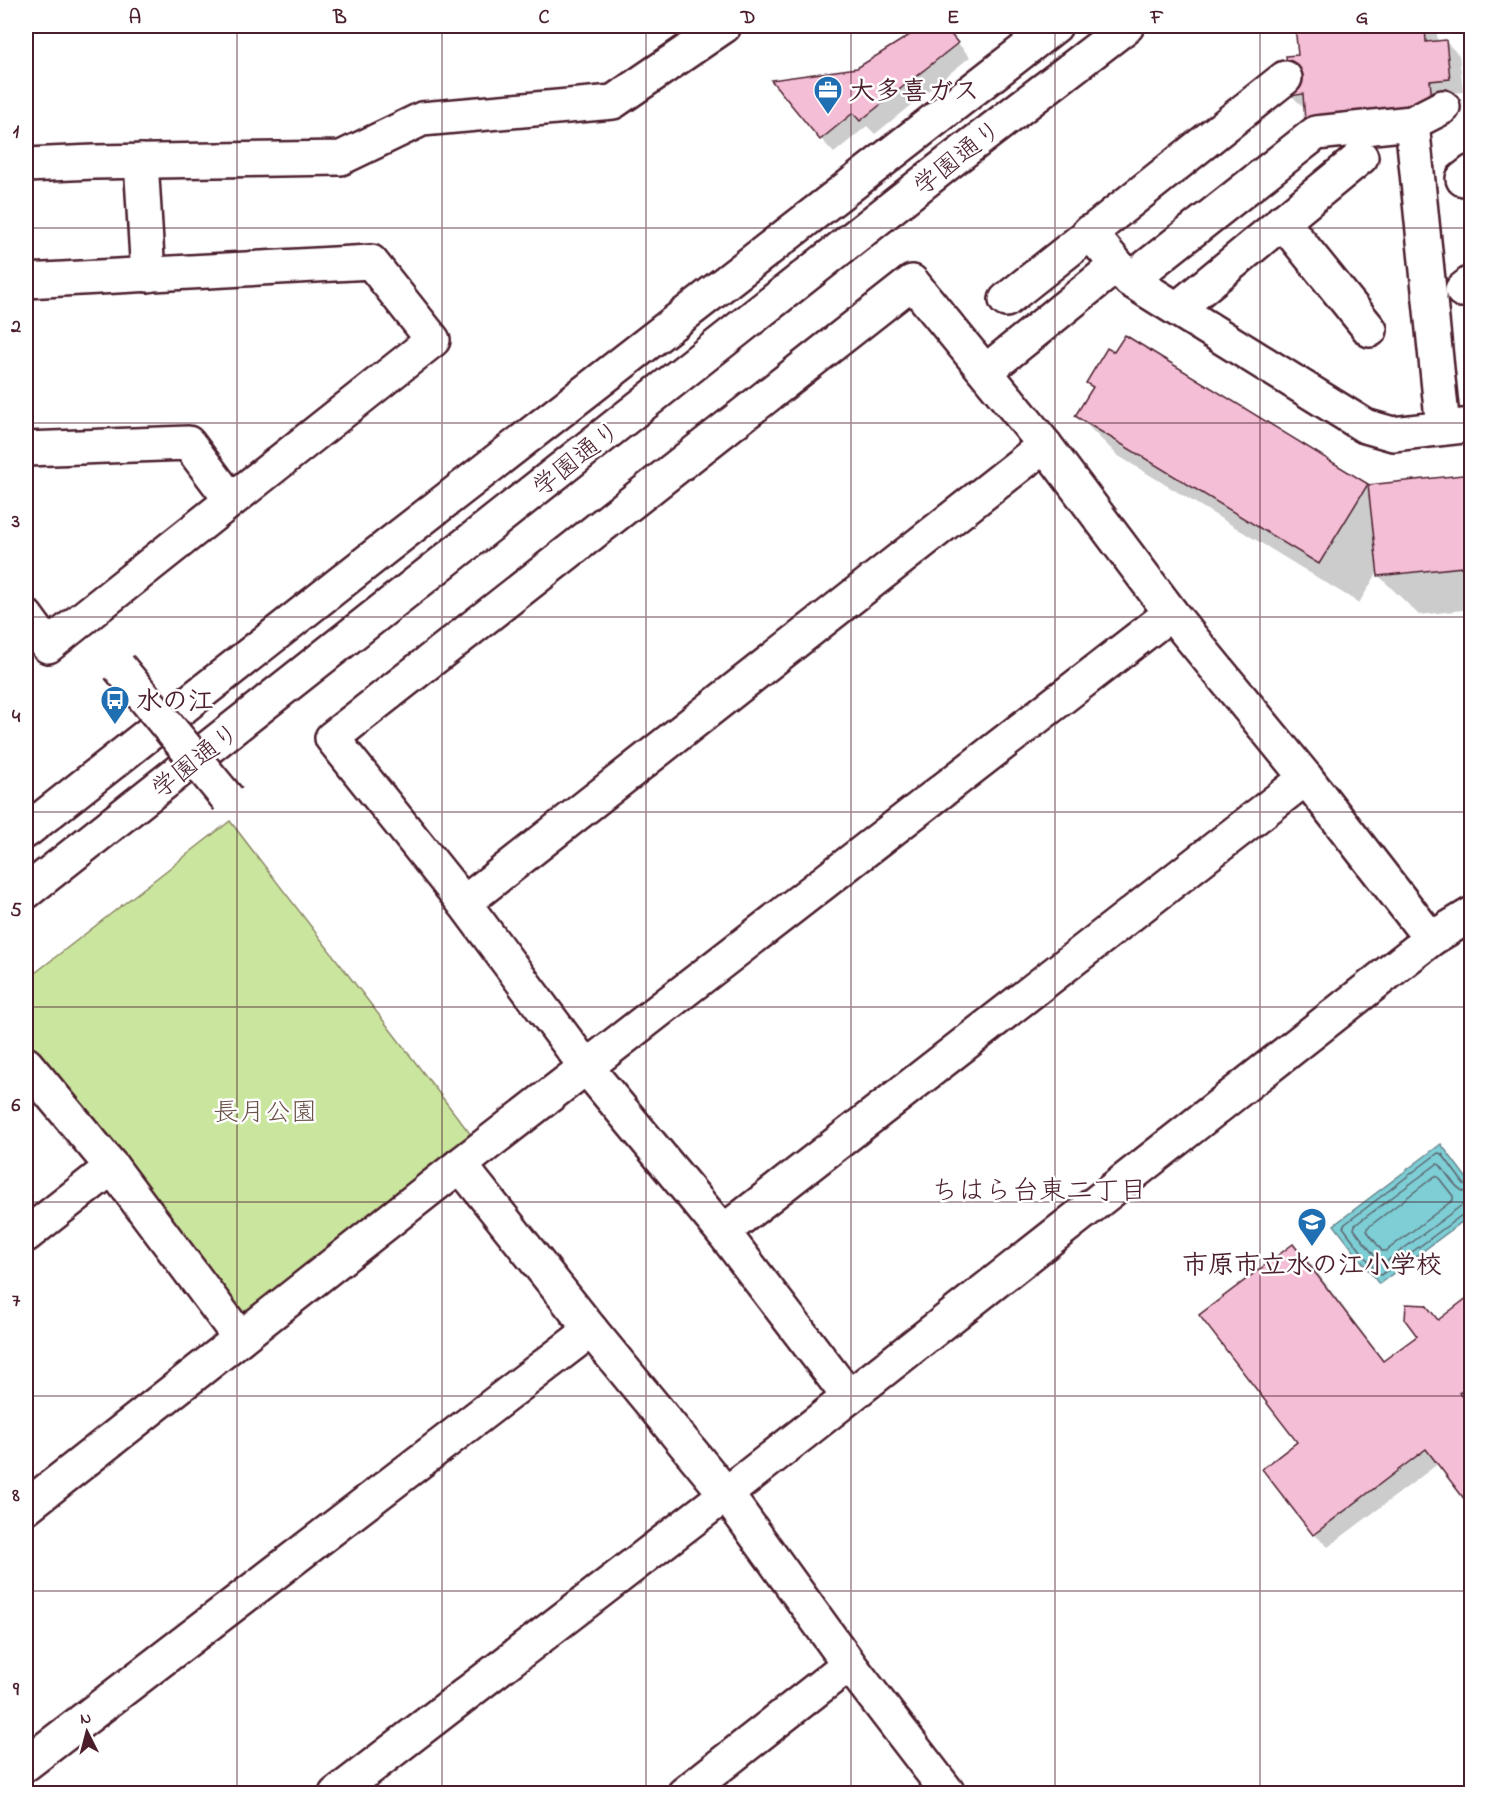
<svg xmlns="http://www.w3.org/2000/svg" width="1497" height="1819" font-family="'Indie Flower','Klee One',sans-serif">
<rect width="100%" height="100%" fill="#fff"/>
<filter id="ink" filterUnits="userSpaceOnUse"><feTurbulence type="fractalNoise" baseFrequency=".0167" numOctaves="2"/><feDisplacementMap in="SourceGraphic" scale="12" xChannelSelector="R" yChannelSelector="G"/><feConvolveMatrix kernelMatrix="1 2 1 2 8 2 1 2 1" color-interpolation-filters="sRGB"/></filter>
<g filter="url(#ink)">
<polygon fill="#cae69e" stroke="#8a8264" stroke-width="1.5" points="230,821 475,1140 239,1325 26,1041 26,980"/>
<polygon fill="#7dced5" stroke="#698891" stroke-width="1.5" points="1441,1144 1471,1184 1471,1215 1379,1284 1334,1225"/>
<g fill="#0003">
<polygon points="927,26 943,26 970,57 875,134 867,126 834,153 821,139 857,70"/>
<polygon points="1297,26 1436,26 1438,42 1445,41 1459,55 1463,92 1305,109 1291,95 1300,56"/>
<polygon points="1088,383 1369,487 1472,475 1472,609 1419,615 1379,576 1379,570 1359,603 1117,455 1077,415 1094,389"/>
<polygon points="1293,1246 1307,1259 1385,1362 1419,1336 1425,1306 1439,1321 1472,1296 1472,1506 1439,1463 1328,1547 1314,1534 1299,1443"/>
</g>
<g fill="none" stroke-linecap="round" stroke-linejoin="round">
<g stroke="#5e656f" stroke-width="1.5">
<polygon points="1435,1176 1438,1177 1453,1196 1453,1200 1386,1251 1382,1251 1367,1231 1367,1228"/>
<polyline points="1472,1186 1464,1184 1442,1154 1438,1153 1345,1224 1343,1227 1378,1274 1381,1275 1466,1212 1472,1210"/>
<path d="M1472,1194c-15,-1 -23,-18 -32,-29l-3,-1 -82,61 -1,4 26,34 3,1 79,-59 10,-2"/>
</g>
</g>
<g fill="#f5bed7" stroke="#4a1f2b" stroke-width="1.5">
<polygon points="924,26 944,26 958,43 860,121 853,113 820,140 771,80 857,68"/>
<polygon points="1295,26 1425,26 1426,42 1446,40 1450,79 1430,81 1433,108 1305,121 1303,94 1290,96 1286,56 1298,55"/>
<polygon points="1125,335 1368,484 1319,564 1075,416 1093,387 1086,383 1107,348 1114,352"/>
<polygon points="1472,474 1472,566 1378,576 1368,485"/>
<polygon points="1293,1244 1383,1361 1417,1336 1405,1320 1406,1304 1426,1305 1438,1320 1472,1294 1472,1384 1459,1393 1472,1409 1472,1509 1426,1449 1313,1535 1262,1469 1297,1442 1199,1315"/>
</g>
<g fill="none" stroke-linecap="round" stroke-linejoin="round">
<g stroke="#4a1f2b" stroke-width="38">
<g id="minor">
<polyline points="1412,123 1443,428"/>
<polyline points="141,161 148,275"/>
<polyline points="26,165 94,162 341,158 422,119 613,102 724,26"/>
<polyline points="1463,179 1472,172"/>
<polyline points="1282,221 1370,330"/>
<polyline points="1089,232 1130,280 1365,426 1393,434 1472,425"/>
<polyline points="1130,280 1316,133 1412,123 1443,107"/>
<polyline points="26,281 371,262 433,340 48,646 26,616"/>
<polyline points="1462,290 1472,282"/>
<polyline points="1006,300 1285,78"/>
<polyline points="1177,309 1361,157"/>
<polyline points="986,371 1117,265"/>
<polyline points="26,449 188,443 231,500"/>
<polyline points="26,831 386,547 1055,26"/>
<polyline points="26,892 947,164 1127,26"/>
<polyline points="464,903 1045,445"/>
<polyline points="26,1064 112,1167 240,1338"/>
<polyline points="460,1165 591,1330 726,1494 849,1664 949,1794"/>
<polyline points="723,1232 1306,778"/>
<polyline points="26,1235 112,1167"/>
<polyline points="849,1397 723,1232 586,1067 464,903 332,738 912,282 1045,445 1171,613 1306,778 1431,939"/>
<polyline points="26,1507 460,1165 1171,613"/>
<polyline points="26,1764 591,1330"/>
<polyline points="336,1794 726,1494 1431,939 1472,914"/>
<polyline points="684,1794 849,1664"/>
</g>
</g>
<use href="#minor" stroke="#fff" stroke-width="33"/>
<g stroke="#4a1f2b" stroke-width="38" stroke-linecap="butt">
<polyline id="minor-bridge" points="119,667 228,799"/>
</g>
<use href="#minor-bridge" stroke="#fff" stroke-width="33"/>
</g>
</g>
<path fill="none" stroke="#4a1f2b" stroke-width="1.5" stroke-opacity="0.55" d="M237,26v1768M442,26v1768M646,26v1768M851,26v1768M1055,26v1768M1260,26v1768M26,228h1446M26,423h1446M26,617h1446M26,812h1446M26,1007h1446M26,1202h1446M26,1396h1446M26,1591h1446"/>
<defs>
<g id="office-pin" transform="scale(1.5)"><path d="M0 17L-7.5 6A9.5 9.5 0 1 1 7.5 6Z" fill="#1f6fb2" stroke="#fff"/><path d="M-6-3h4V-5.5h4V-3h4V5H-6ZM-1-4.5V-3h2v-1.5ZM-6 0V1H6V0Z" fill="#fff"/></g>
<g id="bus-pin" transform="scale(1.5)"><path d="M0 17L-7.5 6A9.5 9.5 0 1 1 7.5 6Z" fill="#1f6fb2" stroke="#fff"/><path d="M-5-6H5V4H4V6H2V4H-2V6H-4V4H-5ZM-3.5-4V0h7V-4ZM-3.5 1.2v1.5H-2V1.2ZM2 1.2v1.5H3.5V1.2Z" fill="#fff"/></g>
<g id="school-pin" transform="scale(1.5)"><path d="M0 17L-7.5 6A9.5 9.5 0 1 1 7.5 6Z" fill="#1f6fb2" stroke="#fff"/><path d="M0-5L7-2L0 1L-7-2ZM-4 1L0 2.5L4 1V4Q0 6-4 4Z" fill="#fff"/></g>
</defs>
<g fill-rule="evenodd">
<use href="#office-pin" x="828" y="90"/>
<use href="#bus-pin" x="115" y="700"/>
<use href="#school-pin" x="1312" y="1222"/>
</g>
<g text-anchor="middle" stroke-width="5" stroke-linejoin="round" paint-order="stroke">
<g font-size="26" font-weight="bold" fill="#4a1f2b" stroke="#fff" text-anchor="start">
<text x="849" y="99">大多喜ガス</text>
<text x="136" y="709">水の江</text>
<text x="1312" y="1273" text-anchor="middle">市原市立水の江小学校</text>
</g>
<g font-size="26" fill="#4a1f2b" stroke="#fff">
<text transform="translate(957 157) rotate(-38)" y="9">学園通り</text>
<text transform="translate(576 458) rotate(-38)" y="9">学園通り</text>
<text transform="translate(195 760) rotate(-38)" y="9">学園通り</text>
</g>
<g font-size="26" fill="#6a5148" stroke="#fff">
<text x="265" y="1120">長月公園</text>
</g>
<g font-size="27" fill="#4a1f2b" stroke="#fff">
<text x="1039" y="1199">ちはら台東二丁目</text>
</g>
</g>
<rect width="1497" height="1819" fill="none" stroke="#fff" stroke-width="66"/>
<g transform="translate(87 1732) rotate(354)" stroke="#ffffff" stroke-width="4.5" paint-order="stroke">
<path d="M0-4.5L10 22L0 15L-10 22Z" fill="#4a1f2b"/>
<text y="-9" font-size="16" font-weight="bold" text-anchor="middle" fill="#4a1f2b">N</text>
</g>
<rect x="33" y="33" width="1431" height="1753" fill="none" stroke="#4a1f2b" stroke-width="2"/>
<g font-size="20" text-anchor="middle" font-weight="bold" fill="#4a1f2b">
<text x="135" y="23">A</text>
<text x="340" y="23">B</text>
<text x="544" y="23">C</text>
<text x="748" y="23">D</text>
<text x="953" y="23">E</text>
<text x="1157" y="23">F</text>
<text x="1362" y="23">G</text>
<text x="16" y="137">1</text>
<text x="16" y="332">2</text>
<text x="16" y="527">3</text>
<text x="16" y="722">4</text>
<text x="16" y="916">5</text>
<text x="16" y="1111">6</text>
<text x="16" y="1306">7</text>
<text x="16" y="1501">8</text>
<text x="16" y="1695">9</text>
</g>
</svg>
